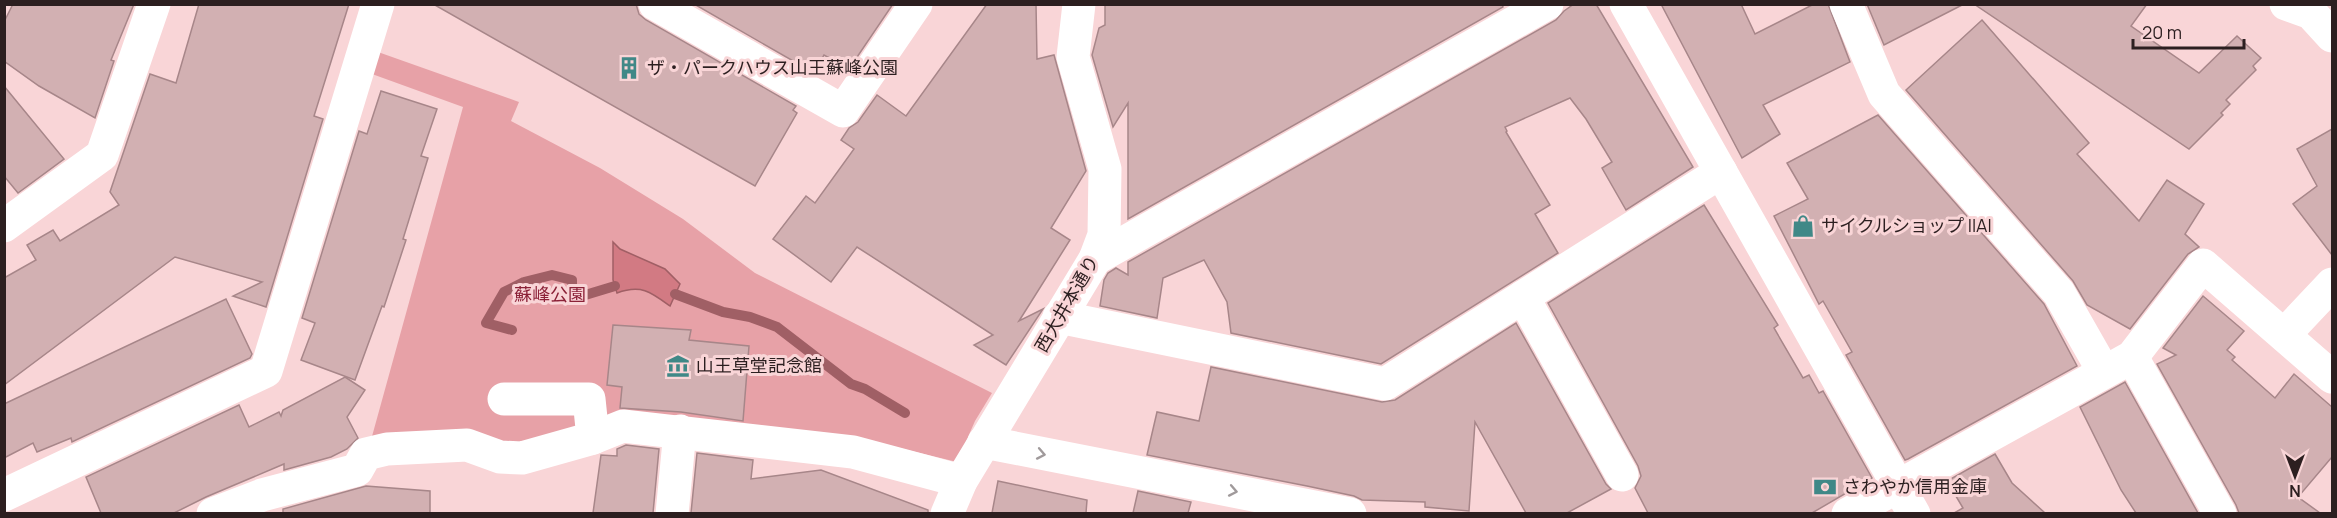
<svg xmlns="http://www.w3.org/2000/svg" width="2337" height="518" font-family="Manrope,'Noto Sans JP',sans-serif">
<rect width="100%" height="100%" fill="#f9d5d7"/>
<polygon fill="#e7a1a7" points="378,52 519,102 511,121 600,168 683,219 755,273 992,393 975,421 957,462 862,439 623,412 528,446 371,440 463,107 372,74"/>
<path fill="#d27a83" stroke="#a05f65" stroke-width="1.5" d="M613,242l7,7 45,20 15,15 -10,22c-19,-14 -29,-22 -53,-13l-4,-13z"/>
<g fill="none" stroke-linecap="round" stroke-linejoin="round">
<g stroke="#a05f65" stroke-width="10">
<polyline points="675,294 723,312 750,317 777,327 851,384 865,389 905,413"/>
<polyline points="512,330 486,323 504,292 524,282 552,275 572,280 572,299 615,286"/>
</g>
</g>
<g fill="#d2b0b2" stroke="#a78689" stroke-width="1.5">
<polygon points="13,4 134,4 111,60 114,61 95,118 39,86 4,61 4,22"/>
<polygon points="199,4 349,4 314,116 323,119 266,307 233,296 262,282 175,257 4,385 4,278 36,260 27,245 53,230 60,241 119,205 110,192 150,74 176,83"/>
<polygon points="433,4 636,4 639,14 646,20 796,106 793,110 797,113 755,186"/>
<polygon points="694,4 893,4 849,69 824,55 814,73"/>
<polygon points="987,4 1036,4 1037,59 1054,55 1086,171 1051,228 1070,240 1019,321 1043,309 1006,365 974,345 993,335 857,247 831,282 773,239 806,196 815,203 854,149 841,140 849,128 858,122 877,95 906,116"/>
<polygon points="1105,4 1502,4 1503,7 1128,219 1128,103 1113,127 1092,55 1099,28 1105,25"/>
<polygon points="1574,4 1596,4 1693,167 1626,210 1602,168 1612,162 1586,119 1570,98 1505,127 1507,131 1506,132 1550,205 1535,214 1558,253 1381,364 1231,333 1227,302 1204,260 1163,278 1157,318 1100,306 1104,280 1108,273 1116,268 1128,275 1128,262 1556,20 1564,11"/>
<polygon points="1661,4 1741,4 1755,34 1814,4 1828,4 1850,62 1763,105 1780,134 1742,158"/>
<polygon points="1867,4 1964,4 1884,45"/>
<polygon points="1974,4 2147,4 2131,26 2199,73 2237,36 2261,58 2253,66 2256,70 2226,100 2230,104 2221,113 2223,115 2189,149"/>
<polygon points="1982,20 2089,143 2077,154 2139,221 2167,180 2204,204 2185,234 2199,247 2188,254 2130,329 2087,305 2073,281 1906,90"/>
<polygon points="4,86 64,159 18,193 4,176"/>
<polygon points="381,91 437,109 421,156 428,158 403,239 406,240 384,307 382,306 355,380 301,360 315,323 302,318 359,131 367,134"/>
<polygon points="1878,115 2044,304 2077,366 1908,459 1905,460 1846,355 1852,352 1823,301 1819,304 1774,216 1808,199 1787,163"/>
<polygon points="2332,129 2332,255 2293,204 2317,186 2297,149"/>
<polygon points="1704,205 1778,325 1774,328 1803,378 1809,375 1819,393 1823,391 1872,478 1812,513 1648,513 1635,488 1641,476 1638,466 1548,303"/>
<polygon points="2203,296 2244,331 2227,350 2235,357 2232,360 2275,398 2294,374 2332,407 2332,457 2298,497 2320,513 2239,513 2236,505 2157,364 2176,355 2163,348"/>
<polygon points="226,299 252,354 250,358 72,442 71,438 37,452 33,443 4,458 4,404"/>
<polygon points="1516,323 1606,484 1611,489 1567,513 1526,513 1475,422 1469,511 1425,507 1425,502 1362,500 1354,496 1307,486 1147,455 1157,412 1199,421 1211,367 1382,402 1395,400"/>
<polygon points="613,325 691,330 689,340 749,346 743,421 681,412 620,408 622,387 607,385"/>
<polygon points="345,377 365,390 347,417 358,438 347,449 331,457 284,470 284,464 206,497 174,513 101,513 86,477 239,405 249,427 279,412 281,416 283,410"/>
<polygon points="2125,382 2198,513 2136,513 2121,490 2080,407"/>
<polygon points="626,445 659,449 653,513 593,513 601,455 617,456 617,449"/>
<polygon points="697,453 753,460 751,479 821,470 928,510 928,513 691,513"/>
<polygon points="1995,454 2012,483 2045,513 1954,513 1963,508 1947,481"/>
<polygon points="998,481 1087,500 1086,513 992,513"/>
<polygon points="366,486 430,491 430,513 283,513 283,509"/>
<polygon points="1138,491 1191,502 1188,513 1133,513"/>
</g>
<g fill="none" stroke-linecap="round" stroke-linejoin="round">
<g stroke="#fff" stroke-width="33">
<polyline points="655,4 843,111 916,4"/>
<polyline points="1626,4 1914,514"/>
<polyline points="1846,4 1884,94 2059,293 2104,372"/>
<polyline points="2286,4 2311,13 2332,36"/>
<polyline points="4,226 102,155 154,4"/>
<polyline points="1095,259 1547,4"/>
<polyline points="1523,297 1622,475"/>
<polyline points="1059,317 1385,384 1721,172"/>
<polyline points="2284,335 2332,284"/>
<polyline points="2132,357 2220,514"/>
<polyline points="504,399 589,399 593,438"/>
<polyline points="984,442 1350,514"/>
<polyline points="4,495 266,371 378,4"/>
<polyline points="213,514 262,495 357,470 366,454 387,449 467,445 500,457 522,458 593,438 623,426 853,452 961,481"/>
<polyline points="672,514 680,431"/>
<polyline points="947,514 961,481 1095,259 1104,235 1105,169 1073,57 1079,4"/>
<polyline points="1848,514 2132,357 2203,265 2332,377"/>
</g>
</g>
<defs><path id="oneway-chevron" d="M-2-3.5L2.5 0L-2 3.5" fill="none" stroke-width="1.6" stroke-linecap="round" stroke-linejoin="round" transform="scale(1.5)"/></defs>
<g stroke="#a09a9b">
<use href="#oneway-chevron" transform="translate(1041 454) rotate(11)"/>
<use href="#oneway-chevron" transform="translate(1233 491) rotate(11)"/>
</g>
<defs>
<g id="building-bare" transform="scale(1.8)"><path d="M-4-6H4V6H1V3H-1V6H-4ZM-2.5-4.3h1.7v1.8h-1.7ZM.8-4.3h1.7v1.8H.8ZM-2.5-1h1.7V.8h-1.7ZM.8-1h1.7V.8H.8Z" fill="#408887" stroke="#f9d5d7" stroke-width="2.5" paint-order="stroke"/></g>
<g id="shop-bare" transform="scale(1.8)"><path d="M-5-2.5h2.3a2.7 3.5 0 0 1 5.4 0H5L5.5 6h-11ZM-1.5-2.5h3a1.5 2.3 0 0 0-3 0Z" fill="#408887" stroke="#f9d5d7" stroke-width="2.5" paint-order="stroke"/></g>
<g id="museum-bare" transform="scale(1.8)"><path d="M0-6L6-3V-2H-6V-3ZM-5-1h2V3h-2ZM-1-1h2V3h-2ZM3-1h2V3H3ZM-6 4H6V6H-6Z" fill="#408887" stroke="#f9d5d7" stroke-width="2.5" paint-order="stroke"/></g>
<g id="bank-bare" transform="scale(1.8)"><path d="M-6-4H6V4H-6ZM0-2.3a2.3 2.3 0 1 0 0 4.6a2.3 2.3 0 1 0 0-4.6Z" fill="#408887" stroke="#f9d5d7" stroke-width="2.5" paint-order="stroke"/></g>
</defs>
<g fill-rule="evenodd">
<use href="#building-bare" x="629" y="68"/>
<use href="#shop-bare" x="1803" y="226"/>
<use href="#museum-bare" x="678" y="366"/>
<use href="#bank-bare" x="1825" y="487"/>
</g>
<g text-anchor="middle" stroke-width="6" stroke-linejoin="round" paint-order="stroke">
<g font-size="18" fill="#2c1f20" stroke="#f9d5d7" text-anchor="start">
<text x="647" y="74">ザ・パークハウス山王蘇峰公園</text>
<text x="1821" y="232">サイクルショップ IIAI</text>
<text x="696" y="372">山王草堂記念館</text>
<text x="1843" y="493">さわやか信用金庫</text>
</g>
<g font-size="18" fill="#8b2137" stroke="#f9d5d7">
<text x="550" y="301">蘇峰公園</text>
</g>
<g font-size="18" fill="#2c1f20" stroke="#f9d5d7">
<text transform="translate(1067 304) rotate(-60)" y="6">西大井本通り</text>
</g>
</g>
<rect width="2337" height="518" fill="none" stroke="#2c1f20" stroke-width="12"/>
<g transform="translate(2295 476) rotate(180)" stroke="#f9d5d7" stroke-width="4.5" paint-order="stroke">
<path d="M0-4.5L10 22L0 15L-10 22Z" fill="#2c1f20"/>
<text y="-9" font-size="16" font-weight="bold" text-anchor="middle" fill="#2c1f20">N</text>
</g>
<path d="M2133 39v9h111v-9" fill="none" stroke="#2c1f20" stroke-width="3"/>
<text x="2142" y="39" font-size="18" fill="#2c1f20" stroke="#f9d5d7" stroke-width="4.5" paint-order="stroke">20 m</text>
</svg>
